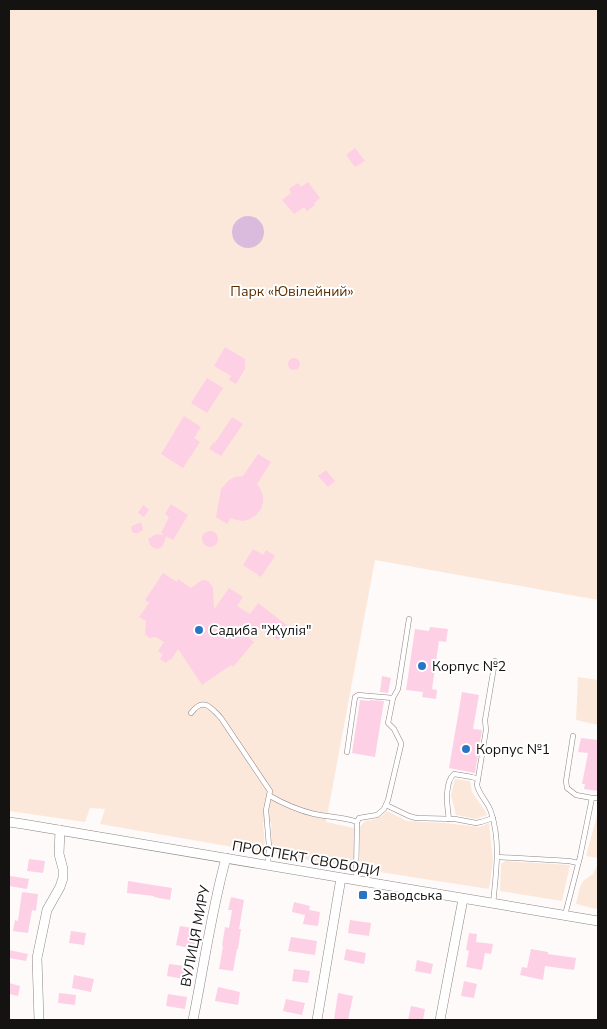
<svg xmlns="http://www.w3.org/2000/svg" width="607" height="1029" font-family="'Nunito Sans',sans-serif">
<rect width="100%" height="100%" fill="#fefafa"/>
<g fill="#fce8da">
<path d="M9,9h589v591l-223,-40 -49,262 28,6 1,35 -8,-1 -1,4 -68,-11c-9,-8 -6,-22 -7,-33h-8l2,25 -3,5 -162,-28 5,-15 -15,-1 -5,14 -76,-11z"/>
<polygon points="578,677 598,680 598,725 576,720"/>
<polygon points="455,779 470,781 472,792 485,811 487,815 476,819 456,815 451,795"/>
<path d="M387,811l20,10 38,2 35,4 9,-4 4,38 -4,28 -129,-20v-42l5,-6c10,-1 15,-3 22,-10z"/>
<polygon points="598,812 598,907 596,909 576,904 580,887 583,881 593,874 597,866 598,858 586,856"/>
<polygon points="505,861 570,865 562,901 500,891 501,864"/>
</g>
<circle fill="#dbbbdd" cx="248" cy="232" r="16"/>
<g fill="#fdd0e5">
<polygon points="355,148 365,161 355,167 346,155"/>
<polygon points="308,182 320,198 314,203 315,205 307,211 304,207 294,214 282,200 291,193 289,189 298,183 301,187"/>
<polygon points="225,347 245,359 245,369 236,384 229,380 231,376 214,366"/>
<circle cx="294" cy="364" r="6"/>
<polygon points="207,378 223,388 207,413 191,403"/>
<polygon points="184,416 201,427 194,438 200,442 183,468 161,454"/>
<polygon points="232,417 243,424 221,456 209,449 214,442 215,443"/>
<polygon points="258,454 271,462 257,484 260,488 263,495 263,502 261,509 256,515 250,519 243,521 236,520 231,518 227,524 216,517 221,489 229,480 235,477 243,476"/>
<polygon points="326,470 335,481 328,487 318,476"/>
<polygon points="171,504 188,515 173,540 166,536 163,546 158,549 154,548 150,545 148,539 156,534 164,535 161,533 169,517 165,514"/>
<polygon points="143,505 149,510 144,517 138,513"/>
<polygon points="141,522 143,530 138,533 133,533 131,529 132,526"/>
<circle cx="210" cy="539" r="8"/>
<polygon points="253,549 263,555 266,550 275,556 261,577 243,565"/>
<polygon points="163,573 177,582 178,579 191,588 199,582 203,580 205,580 208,581 213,587 214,609 229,588 243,597 237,606 250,614 258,603 288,626 278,640 257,626 248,637 254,642 233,667 231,665 202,685 178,649 171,660 170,659 166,663 160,659 163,655 158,651 164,642 156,637 149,638 145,634 146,621 139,617 149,603 145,600"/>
<polygon points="430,627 448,629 446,642 439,641 432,689 437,690 436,699 422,697 423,692 406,690 415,629 429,631"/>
<polygon points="382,676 391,678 388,693 380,692"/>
<polygon points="462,692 479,695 473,729 482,730 475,773 449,768"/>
<polygon points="360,700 370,701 370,700 384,701 375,757 352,753"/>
<polygon points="581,738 598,740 598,791 584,789 585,784 582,784 588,753 578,752"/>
<polygon points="29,859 45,861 43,873 27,871"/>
<polygon points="10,876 29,879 27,889 9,886"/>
<polygon points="128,881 172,888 170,900 154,897 154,896 127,893"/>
<polygon points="22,892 38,894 36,911 32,910 28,933 13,931 15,920 18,921"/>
<polygon points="231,897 244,900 239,929 241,929 238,949 237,949 233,971 219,969 223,946 222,946 225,927 229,928 232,910 228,910"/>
<polygon points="294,902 310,906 309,910 320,912 318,926 303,924 305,915 292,912"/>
<polygon points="350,920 371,923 369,936 348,933"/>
<polygon points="180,926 198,929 194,949 176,945"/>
<polygon points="71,931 86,933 84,945 69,943"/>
<polygon points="469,933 477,934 476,942 493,944 491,954 485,953 482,970 466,967 469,951 466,950"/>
<polygon points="291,937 317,941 315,955 288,951"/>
<polygon points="346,949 366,953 364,964 344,960"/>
<polygon points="531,949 548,952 548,954 576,958 574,970 545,966 543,980 520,975 522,967 527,968"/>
<polygon points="9,950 28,954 26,961 9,958"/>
<polygon points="417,960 433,964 431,974 415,971"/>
<polygon points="169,964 192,967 190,980 167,976"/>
<polygon points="294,969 310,971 308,983 292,981"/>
<polygon points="74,975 94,979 91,992 72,988"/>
<polygon points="464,981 477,984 474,998 461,996"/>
<polygon points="9,983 20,986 18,996 9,994"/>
<polygon points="218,987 240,992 238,1005 215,1001"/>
<polygon points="59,993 76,995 75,1005 58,1003"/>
<polygon points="338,993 353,996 348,1020 334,1020"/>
<polygon points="168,994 187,997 185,1009 166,1006"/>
<polygon points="286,999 305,1003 302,1015 283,1011"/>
<polygon points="411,1006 425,1009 423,1020 408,1020"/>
</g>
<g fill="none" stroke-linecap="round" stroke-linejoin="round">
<g stroke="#8e8485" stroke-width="5.5">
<g id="service">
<path d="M191,713c12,-16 19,-7 30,5l49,73 -4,19 3,36 -1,19"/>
<polyline points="573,736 566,781 567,788 576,795 592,798"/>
<polyline points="347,752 355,697 358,695 393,698"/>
<path d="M270,796c14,8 28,14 44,18 14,3 30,3 43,8"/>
<polyline points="386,805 409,816 416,818 455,819 476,823 481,822 493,818"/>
<path d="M449,819c-2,-13 -5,-36 5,-45l18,3 6,2"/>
<polyline points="497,857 569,861 578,863"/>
<polyline points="356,881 357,822 359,818 377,815 384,809 388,800 401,745 401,743 394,729 388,723 393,698 398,689 409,619"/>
<path d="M493,904c3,-31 8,-62 -2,-92 -3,-10 -12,-17 -14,-27l9,-55 -1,-10 10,-59"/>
<polyline points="565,915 580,857 592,798 598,798"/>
</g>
</g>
<g stroke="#8e8485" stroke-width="10">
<g id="minor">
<polyline points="9,822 23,824 598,921"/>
<polyline points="39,1020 37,958 47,910 60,887 63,878 63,869 59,854 60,830"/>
<path d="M193,1020c11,-54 18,-108 33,-162"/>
<polyline points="317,1020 341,878"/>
<polyline points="440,1020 463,899"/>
</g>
</g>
<use href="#service" stroke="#fff" stroke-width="4.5"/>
<use href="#minor" stroke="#fff" stroke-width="9"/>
</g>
<g fill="#2975c5" stroke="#fff" stroke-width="2">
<circle cx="199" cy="630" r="5"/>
<circle cx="422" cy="666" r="5"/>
<circle cx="466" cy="749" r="5"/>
<rect x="358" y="890" width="10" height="10" rx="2.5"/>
</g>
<g text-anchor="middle" stroke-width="4" stroke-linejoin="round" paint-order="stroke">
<g font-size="14" fill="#5d2f00" stroke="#fff">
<text x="292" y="296">Парк «Ювілейний»</text>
</g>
<g font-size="14" fill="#151212" stroke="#fff" text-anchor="start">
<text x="209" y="635">Садиба "Жулія"</text>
<text x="432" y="671">Корпус №2</text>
<text x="476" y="754">Корпус №1</text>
<text x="373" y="900">Заводська</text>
</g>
<g font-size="14" fill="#151212" stroke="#fff">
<text transform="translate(306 858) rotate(10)" y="5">ПРОСПЕКТ СВОБОДИ</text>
<text transform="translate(195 936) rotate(-79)" y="5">ВУЛИЦЯ МИРУ</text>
</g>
</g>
<rect width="607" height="1029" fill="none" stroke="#151212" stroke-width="20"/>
</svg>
